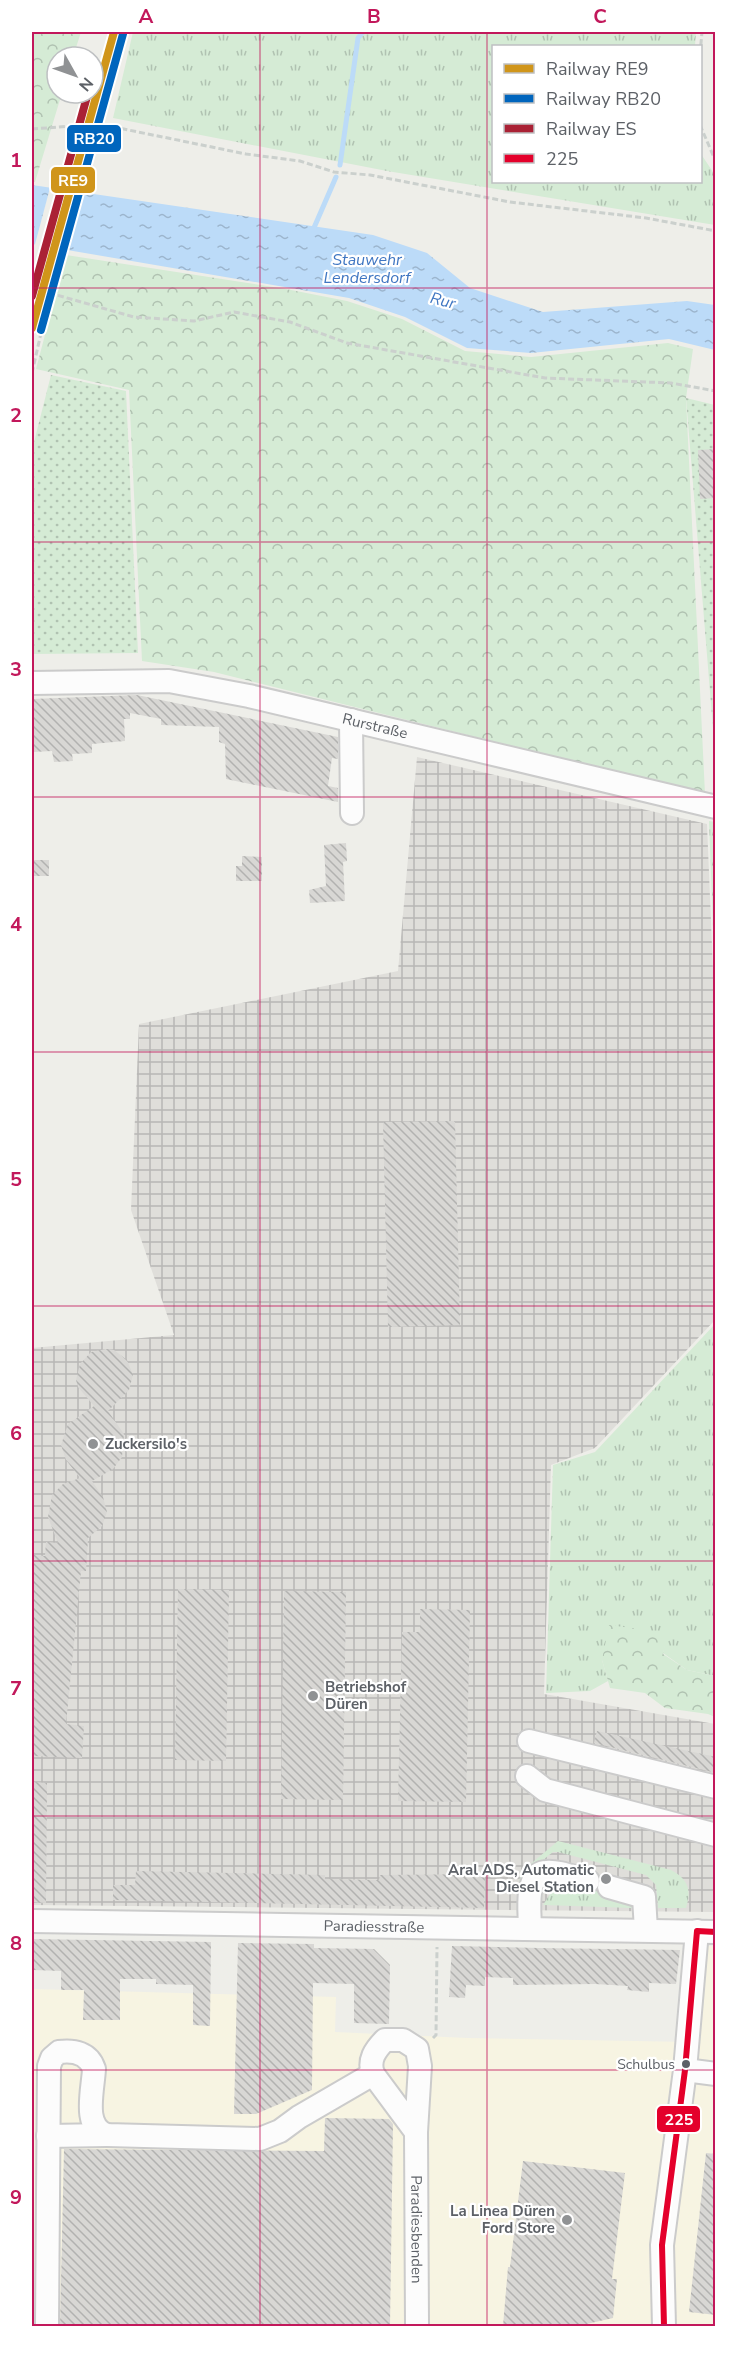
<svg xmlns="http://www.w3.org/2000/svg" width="747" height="2358" font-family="'Nunito Sans',sans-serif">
<defs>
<pattern id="industrial-grid" width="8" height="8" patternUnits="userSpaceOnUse" patternTransform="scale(1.5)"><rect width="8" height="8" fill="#dfdeda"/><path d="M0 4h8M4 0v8" fill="none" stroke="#b8b7b5"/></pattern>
<pattern id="grass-tufts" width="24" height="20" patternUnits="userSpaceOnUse" patternTransform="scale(1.5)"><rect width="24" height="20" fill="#d5ebd5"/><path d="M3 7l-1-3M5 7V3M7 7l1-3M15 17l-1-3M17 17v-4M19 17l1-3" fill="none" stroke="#b0c2b1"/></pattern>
<pattern id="forest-crowns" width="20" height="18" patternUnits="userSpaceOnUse" patternTransform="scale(1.5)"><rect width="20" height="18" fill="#d5ebd5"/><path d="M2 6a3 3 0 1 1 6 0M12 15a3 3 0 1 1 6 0" fill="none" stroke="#b0c2b1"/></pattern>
<pattern id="garden-dots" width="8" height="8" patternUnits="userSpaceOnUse" patternTransform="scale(1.5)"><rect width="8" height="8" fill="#d5ebd5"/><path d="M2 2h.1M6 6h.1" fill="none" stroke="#b0c2b1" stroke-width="1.8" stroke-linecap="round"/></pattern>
<pattern id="water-ripples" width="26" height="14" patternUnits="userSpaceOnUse" patternTransform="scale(1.5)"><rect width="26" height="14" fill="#bcdbf8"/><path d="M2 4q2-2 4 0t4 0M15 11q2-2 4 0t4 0" fill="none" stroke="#9cb5cd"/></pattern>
<pattern id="building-back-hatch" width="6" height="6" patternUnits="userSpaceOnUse" patternTransform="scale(1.5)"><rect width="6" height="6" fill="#d8d7d4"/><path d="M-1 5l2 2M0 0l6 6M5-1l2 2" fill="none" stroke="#b2b2b0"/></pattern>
</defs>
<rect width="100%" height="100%" fill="#eeeee9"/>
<polygon fill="#f7f4e2" points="700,1946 715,1946 715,2326 32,2326 32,1989 336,1997 335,2032 468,2038 692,2042"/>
<polygon fill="url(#industrial-grid)" points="417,757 707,824 716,1044 715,1320 595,1448 551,1465 544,1694 715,1724 715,1912 32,1905 32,1348 174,1335 131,1210 139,1024 398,971"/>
<g fill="url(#grass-tufts)">
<polygon points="133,32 696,32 695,46 494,46 494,182 700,182 701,154 715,175 715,225 387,171 113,118"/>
<polygon points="709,821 716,822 715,981"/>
<polygon points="715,1324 715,1676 687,1670 663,1653 667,1633 602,1660 608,1681 590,1691 546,1693 553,1465 595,1452"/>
<path d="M558,1841l113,29c17,9 21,20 15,38h-28l-2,-23 -10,-10 -88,-23h-5l-28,22 -1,9h-5l2,-11z"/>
<polygon points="568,1884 623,1897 632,1908 543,1905 552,1891"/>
</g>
<g fill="url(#forest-crowns)">
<polygon points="32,32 81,32 73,57 57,57 57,93 62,93 35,182 32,182"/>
<polygon points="66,255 286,289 347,301 402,319 465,351 531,357 668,343 693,349 686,398 705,794 214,672 142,661 129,390 36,369"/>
<polygon points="609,1625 668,1633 663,1654 687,1670 715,1676 715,1717 708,1714 665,1708 645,1693 610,1688 602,1660"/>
</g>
<g fill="url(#garden-dots)">
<polygon points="51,375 126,391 138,653 32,654 32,450"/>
<polygon points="686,398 715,405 715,753"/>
</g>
<polygon fill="url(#water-ripples)" points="32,185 373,235 427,253 470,288 543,312 687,301 715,305 715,350 669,339 531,353 467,348 405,317 349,298 32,244"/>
<polygon fill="#eeeee9" points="51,184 76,188 59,252 34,248"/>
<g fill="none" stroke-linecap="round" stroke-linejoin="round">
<g stroke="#bcdbf8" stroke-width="5">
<polyline points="340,165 358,38 363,32"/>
<polyline points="313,230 336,177"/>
</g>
</g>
<g fill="url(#building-back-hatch)">
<polygon points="716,449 716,498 700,499 698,450"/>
<polygon points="137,695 338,737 338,759 332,758 328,786 338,788 338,802 226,779 225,744 219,742 219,727 161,725 161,719 130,713 130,719 124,719 125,741 92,744 92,753 72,754 73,761 54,762 52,751 34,752 34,746 32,747 32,699"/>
<polygon points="346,843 347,861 343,862 345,901 310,903 309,890 326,886 324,845"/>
<polygon points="242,856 262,857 262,881 236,881 236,866 242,866"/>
<rect x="32" y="860" width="17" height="16"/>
<polygon points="455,1121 460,1325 388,1327 383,1122"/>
<polygon points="106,1349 114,1350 127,1360 133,1375 129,1390 108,1411 124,1434 122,1457 113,1469 92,1481 103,1497 107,1512 102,1526 88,1538 86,1571 81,1571 66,1724 84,1726 82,1758 32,1756 32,1587 34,1555 45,1556 46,1542 58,1543 48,1517 52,1495 63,1484 80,1478 66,1460 61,1445 68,1424 94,1406 78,1387 76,1380 80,1364 91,1352"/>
<polygon points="178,1589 229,1590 226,1761 175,1760"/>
<polygon points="284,1591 346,1592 343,1800 281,1799"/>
<polygon points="420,1609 470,1610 466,1802 398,1801 402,1632 420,1632"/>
<polygon points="597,1731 716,1757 716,1773 594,1743"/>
<polygon points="32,1782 47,1783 46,1903 32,1902"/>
<polygon points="136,1871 325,1875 325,1879 379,1880 380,1875 485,1874 484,1908 113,1900 113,1885 135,1885"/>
<polygon points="32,1939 211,1942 210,2026 193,2025 193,1985 156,1984 156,1979 120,1979 120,2020 83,2020 84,1990 61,1990 61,1971 33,1970"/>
<polygon points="238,1943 314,1944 314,1948 374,1949 390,1965 389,2024 354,2023 354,1984 313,1983 312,2090 256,2114 234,2114"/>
<polygon points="452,1946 539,1948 680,1950 676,1984 649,1983 649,1992 627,1990 628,1986 595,1984 513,1985 513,1978 485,1977 485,1986 466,1985 465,1998 449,1997"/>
<polygon points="325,2118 389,2119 393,2124 390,2326 60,2326 64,2149 324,2151"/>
<polygon points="706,2153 716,2154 716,2315 689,2312"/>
<polygon points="523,2161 625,2173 612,2279 617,2279 613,2318 578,2326 503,2326 508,2267 510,2267"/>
</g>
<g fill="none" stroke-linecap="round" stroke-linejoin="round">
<g stroke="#cbcbcb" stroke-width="26">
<g id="minor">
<path id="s1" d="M32,683l137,-2 80,15 467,111"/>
<polyline points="351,720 352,813"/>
<polyline points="529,1741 716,1787"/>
<polyline points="527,1776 545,1790 716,1835"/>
<polyline points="609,1887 644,1897 646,1930"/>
<path id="s2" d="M32,1921l684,11"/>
<path d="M530,1928c0,-14 -6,-53 15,-56 12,-2 31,6 43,9"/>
<polyline points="685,2070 716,2074"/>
<path id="s3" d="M416,2132l-43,-58c-5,-14 2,-24 12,-34h18l14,9 3,17 -4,66 1,194"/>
<polyline points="48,2136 107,2135"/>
<path d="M47,2326l2,-260 3,-8 7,-6c15,-2 30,1 35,17 -1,21 -12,59 13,66l153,4 20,-8 19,-14 74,-43"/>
<polyline points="664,2326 662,2245 685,2070 697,1931"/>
</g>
</g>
<g stroke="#cbd0cd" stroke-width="3" stroke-dasharray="6 3" stroke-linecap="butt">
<polyline points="700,54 702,32"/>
<polyline points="700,125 716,162"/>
<polyline points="32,129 99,124 246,154 300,161 334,172 370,175 510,202 646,218 716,231"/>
<polyline points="32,288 134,317 194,321 234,312 290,322 347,343 545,378 671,383 716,391"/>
<polyline points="32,373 50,293"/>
<polyline points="433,2038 436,2035 437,1947"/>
</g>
<use href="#minor" stroke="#fcfcfc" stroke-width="22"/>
<g stroke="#fff" stroke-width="10">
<polyline id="bus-1" points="664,2326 662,2245 685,2070 697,1931 716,1932"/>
</g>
<use href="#bus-1" stroke="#e4002b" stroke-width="6"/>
<g stroke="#fff" stroke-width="12">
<polyline id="rail-1" points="32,328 114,32"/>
</g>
<g stroke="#fff" stroke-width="12">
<polyline id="rail-2" points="41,330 123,34"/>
</g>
<g stroke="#fff" stroke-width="12">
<polyline id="rail-3" points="32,296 88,93"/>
</g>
<use href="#rail-1" stroke="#d0951a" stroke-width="8"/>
<use href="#rail-2" stroke="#0065bd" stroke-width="8"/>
<use href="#rail-3" stroke="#aa2135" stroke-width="8"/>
</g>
<path fill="none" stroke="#c2185b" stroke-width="1.5" stroke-opacity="0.55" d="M260,32v2294M487,32v2294M32,288h684M32,542h684M32,797h684M32,1052h684M32,1306h684M32,1561h684M32,1816h684M32,2070h684"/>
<g fill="#909294" stroke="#fff" stroke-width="2">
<circle cx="93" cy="1444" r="6"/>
<circle cx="313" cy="1696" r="6"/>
<circle cx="606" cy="1879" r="6"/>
<circle cx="567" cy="2220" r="6"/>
</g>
<circle fill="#5d6167" stroke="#fff" stroke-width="2" cx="686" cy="2064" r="5"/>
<g text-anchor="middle" stroke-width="4.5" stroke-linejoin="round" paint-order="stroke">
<g font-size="14" fill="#5d6167" stroke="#fff" text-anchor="end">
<text x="675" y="2069">Schulbus</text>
</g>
<g font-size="15" fill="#5d6167" stroke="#fff">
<text dy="5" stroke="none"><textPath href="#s1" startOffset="348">Rurstraße</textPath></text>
<text dy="5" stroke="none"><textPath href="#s2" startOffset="342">Paradiesstraße</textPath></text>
<text dy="5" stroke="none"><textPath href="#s3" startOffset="326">Paradiesbenden</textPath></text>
</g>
<g font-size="15" font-weight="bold" fill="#5d6167" stroke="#fff" text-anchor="start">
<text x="105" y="1449">Zuckersilo's</text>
<text x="325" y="1692">Betriebshof<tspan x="325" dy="17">Düren</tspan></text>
<text x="594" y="1875" text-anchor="end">Aral ADS, Automatic<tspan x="594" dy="17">Diesel Station</tspan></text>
<text x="555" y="2216" text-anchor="end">La Linea Düren<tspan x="555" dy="17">Ford Store</tspan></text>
</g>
<g font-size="16" font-style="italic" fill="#3f76c2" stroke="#fff">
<text x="367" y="265">Stauwehr<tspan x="367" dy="18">Lendersdorf</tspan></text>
<text transform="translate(443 300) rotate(15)" y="6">Rur</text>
</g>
</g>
<g stroke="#fff" stroke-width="2">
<rect x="66" y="124" width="56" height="29" rx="6" fill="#0065bd"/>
<rect x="50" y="166" width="46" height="28" rx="6" fill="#d0951a"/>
<rect x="656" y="2105" width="45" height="28" rx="6" fill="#e4002b"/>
</g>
<g font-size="16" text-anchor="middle" font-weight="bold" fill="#fff">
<text x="94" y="144">RB20</text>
<text x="73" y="186">RE9</text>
<text x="679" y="2125">225</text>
</g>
<rect width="747" height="2358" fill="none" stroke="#ffffff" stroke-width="66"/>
<rect x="492" y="45" width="210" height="138" fill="#ffffff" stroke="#bec0c2" stroke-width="1.5"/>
<rect x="504" y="64" width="30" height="9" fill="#d0951a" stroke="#bec0c2" stroke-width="1.5"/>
<text x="546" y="75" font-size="18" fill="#5d6167">Railway RE9</text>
<rect x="504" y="94" width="30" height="9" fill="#0065bd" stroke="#bec0c2" stroke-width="1.5"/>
<text x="546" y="105" font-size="18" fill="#5d6167">Railway RB20</text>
<rect x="504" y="124" width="30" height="9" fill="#aa2135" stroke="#bec0c2" stroke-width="1.5"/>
<text x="546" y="135" font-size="18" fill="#5d6167">Railway ES</text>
<rect x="504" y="154" width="30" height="9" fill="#e4002b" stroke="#bec0c2" stroke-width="1.5"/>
<text x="546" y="165" font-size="18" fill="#5d6167">225</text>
<g transform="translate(75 75) rotate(130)"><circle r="28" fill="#ffffff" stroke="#bec0c2" stroke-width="1.5"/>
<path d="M0-4.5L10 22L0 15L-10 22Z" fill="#909294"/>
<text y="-9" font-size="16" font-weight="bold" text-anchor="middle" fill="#5d6167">N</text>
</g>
<rect x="33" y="33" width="681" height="2292" fill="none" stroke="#c2185b" stroke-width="2"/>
<g font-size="20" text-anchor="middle" font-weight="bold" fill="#c2185b">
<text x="146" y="23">A</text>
<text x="374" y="23">B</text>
<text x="600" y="23">C</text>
<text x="16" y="167">1</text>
<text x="16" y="422">2</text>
<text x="16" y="676">3</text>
<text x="16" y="931">4</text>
<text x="16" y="1186">5</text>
<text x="16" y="1440">6</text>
<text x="16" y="1695">7</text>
<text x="16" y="1950">8</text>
<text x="16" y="2204">9</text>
</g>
</svg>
